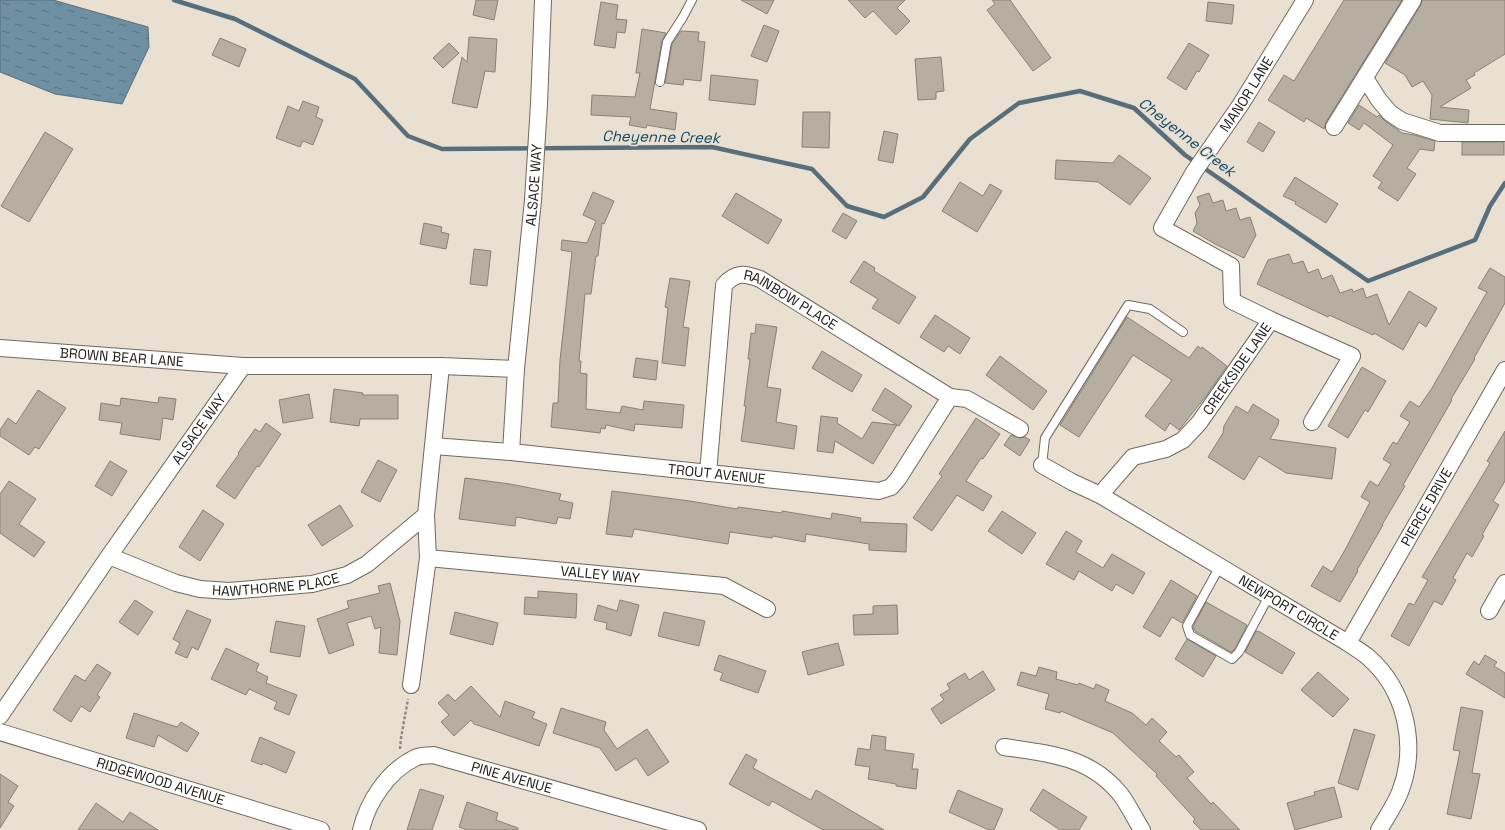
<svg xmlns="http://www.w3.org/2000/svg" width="1505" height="830" font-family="'Space Grotesk',sans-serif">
<defs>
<pattern id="water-ripples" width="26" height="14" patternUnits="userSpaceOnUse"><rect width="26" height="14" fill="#6f8fa3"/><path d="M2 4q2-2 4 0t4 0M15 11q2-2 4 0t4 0" fill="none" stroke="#5b7484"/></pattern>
</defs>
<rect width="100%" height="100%" fill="#e9e0d2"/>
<polygon fill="url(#water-ripples)" stroke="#586e7a" points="0,0 53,0 148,27 149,47 122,104 55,94 0,72"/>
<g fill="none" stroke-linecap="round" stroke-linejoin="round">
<polyline stroke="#586e7a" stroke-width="4.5" points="174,0 235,19 355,79 408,136 442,149 712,147 812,169 847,206 884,217 923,197 970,139 1019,103 1080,91 1134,108 1185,155 1368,281 1475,240 1490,206 1505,183"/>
</g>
<g fill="#b6aea0" stroke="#898174">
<polygon points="476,0 498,0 494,20 473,15"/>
<polygon points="741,0 774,0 767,14"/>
<polygon points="848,0 905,0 897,8 910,21 896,35 873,11 865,18"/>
<polygon points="992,0 1010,0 1051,58 1033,71 987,10 995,4"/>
<polygon points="1344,0 1402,0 1326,122 1324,129 1306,118 1304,122 1268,100 1284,75 1294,81"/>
<polygon points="1422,0 1505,0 1505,54 1474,73 1475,75 1466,80 1471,88 1440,107 1469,110 1468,123 1430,119 1432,95 1423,81 1412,87 1405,75 1385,63 1421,5"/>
<polygon points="601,2 618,5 616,19 627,20 625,33 617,32 615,48 594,45"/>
<polygon points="1208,2 1234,5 1232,24 1206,21"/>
<polygon points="764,25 779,31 767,62 751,56"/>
<polygon points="642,29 666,33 662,41 650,109 677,113 675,130 647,125 646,128 629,125 631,117 591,115 592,95 635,97 640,73 636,73"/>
<polygon points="681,31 699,32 698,41 705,42 701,81 684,79 683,85 665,83 672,44"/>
<polygon points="469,37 497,39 495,72 485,71 477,108 452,103 462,57 467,62"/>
<polygon points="220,38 246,49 239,67 212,55"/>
<polygon points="449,43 459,53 443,68 433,58"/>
<polygon points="1189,43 1209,55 1199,72 1197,71 1186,90 1167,78"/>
<polygon points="941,57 944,91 936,92 936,99 918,100 915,59"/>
<polygon points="711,75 758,80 755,105 709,100"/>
<polygon points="303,101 319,107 316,117 323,120 313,145 303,141 300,147 276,138 288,106 299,111"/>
<polygon points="1359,105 1377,117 1379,115 1385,121 1402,133 1414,135 1435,141 1434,151 1420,149 1407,168 1416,174 1398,201 1378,188 1382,182 1373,176 1393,145 1364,123 1359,130 1348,123"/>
<polygon points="803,112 830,112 829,148 802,147"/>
<polygon points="1259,122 1275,132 1263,152 1247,142"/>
<polygon points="884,131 898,134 893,163 878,160"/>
<polygon points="45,132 73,149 29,222 1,206"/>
<rect x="1462" y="142" width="42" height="13"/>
<polygon points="1119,155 1151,178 1130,205 1098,182 1055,179 1056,160 1113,163"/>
<polygon points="1295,177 1338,204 1326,223 1295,204 1296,202 1283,196"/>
<polygon points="960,182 983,196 990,184 1002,191 977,232 942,211"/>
<polygon points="593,192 614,201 604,224 602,223 598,256 596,256 591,294 585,294 579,361 581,361 580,373 587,374 586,409 620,413 622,406 643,410 644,401 684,405 682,428 635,424 634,431 606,425 605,429 601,428 600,433 551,427 553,403 558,403 560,360 572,252 561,250 562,240 587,243 596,221 583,215"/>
<polygon points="736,193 782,220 768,244 722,216"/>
<polygon points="1209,193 1213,203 1223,200 1226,211 1236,208 1240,220 1250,217 1256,235 1244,258 1215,244 1193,231 1197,223 1195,213 1200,205 1197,197"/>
<polygon points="843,213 857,221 846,239 832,231"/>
<polygon points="424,223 442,227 441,232 449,234 446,249 420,244"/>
<polygon points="474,249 491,251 487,286 470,284"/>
<polygon points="1289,254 1293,264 1303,261 1308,273 1318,269 1322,279 1332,275 1340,293 1352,289 1353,292 1363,288 1366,298 1377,294 1389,325 1409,291 1437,308 1426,327 1419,322 1403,350 1374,333 1373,335 1329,315 1328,317 1257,284 1268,260"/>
<polygon points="864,261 875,268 874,271 916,297 899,324 872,308 878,299 850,282"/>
<polygon points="1490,268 1505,277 1505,303 1474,358 1475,359 1451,399 1452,400 1403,485 1405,486 1382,525 1383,525 1357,570 1358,571 1340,602 1311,586 1323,566 1332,572 1345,550 1370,502 1361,497 1370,481 1378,486 1391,464 1383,459 1393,442 1397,444 1410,422 1400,416 1410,401 1419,407 1432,388 1487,292 1478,288"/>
<polygon points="670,278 690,281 683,327 689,328 685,366 662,363 668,308 665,307"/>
<polygon points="935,315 970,338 960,354 948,346 944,352 920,337"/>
<polygon points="1127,317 1189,358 1198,346 1201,349 1202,347 1227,366 1206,396 1179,430 1170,423 1165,431 1145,416 1172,380 1133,355 1079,437 1060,425"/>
<polygon points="756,324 777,327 767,387 781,389 776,422 797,426 794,449 741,441 746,406 744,406 750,359 748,359 751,333 755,334"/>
<polygon points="822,351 862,375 852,392 812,368"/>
<polygon points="1000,356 1047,391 1033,410 986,375"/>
<polygon points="636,358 658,361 656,380 633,377"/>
<polygon points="1362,367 1386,381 1368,412 1365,410 1348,438 1328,426"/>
<polygon points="885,388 912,406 899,426 872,410"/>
<polygon points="334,389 363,393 363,395 398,395 398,419 360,419 359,426 330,422"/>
<polygon points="38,390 66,408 39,449 35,447 29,455 0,436 0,430 8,418 16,424"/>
<polygon points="309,394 313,418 283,423 279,400"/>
<polygon points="159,397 176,399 173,420 163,418 160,440 120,434 122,423 99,420 101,403 120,406 121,398 158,403"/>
<polygon points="1253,404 1279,420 1278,425 1270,439 1336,448 1332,479 1286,473 1259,456 1244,480 1208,457 1223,433 1224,426 1236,406 1248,413"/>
<polygon points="821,416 838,418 837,423 862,439 872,422 897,425 873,464 835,441 833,453 817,451"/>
<polygon points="976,418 1000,434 983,459 981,458 966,481 992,496 983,511 957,495 932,531 913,518 942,476 939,474"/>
<polygon points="266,423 281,434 259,467 257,466 235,499 216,486 239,454 238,453 255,429 260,432"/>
<polygon points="1505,431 1505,481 1493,501 1499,505 1482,535 1484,536 1472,557 1467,553 1453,578 1456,580 1442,605 1434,601 1409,646 1391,636 1409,603 1414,605 1428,580 1422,577 1490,463 1487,461"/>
<polygon points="1011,435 1020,438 1025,437 1030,440 1020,456 1004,445"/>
<polygon points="378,460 397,470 380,502 361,492"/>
<polygon points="110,461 127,471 112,496 95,486"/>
<polygon points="465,478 510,484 561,494 559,500 573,503 570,519 558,517 556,524 516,517 515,526 459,519"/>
<polygon points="9,481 36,499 19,524 45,542 34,557 0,533 0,494"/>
<polygon points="612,491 690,501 737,509 738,507 782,513 782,511 831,519 832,513 861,518 860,522 907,524 906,552 869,550 869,544 806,534 805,542 773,536 772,538 730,532 728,544 634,529 632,537 606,534"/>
<polygon points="340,505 353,526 322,546 308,525"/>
<polygon points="203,510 224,524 200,561 179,547"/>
<polygon points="1002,511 1036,533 1022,554 988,531"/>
<polygon points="1066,531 1082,541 1076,552 1103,568 1112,554 1145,573 1133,594 1116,584 1112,591 1079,571 1074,580 1046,564"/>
<polygon points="1171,580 1197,596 1182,623 1172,617 1160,637 1143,627"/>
<polygon points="390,583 400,621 397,655 379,653 381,627 375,629 371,616 347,623 354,645 329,654 317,619 349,608 347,601 380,593 378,586"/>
<polygon points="538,591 577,594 576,618 524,614 525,597 538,598"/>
<polygon points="135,600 153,612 138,635 119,622"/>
<polygon points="620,600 639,605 631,636 606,629 607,623 594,620 598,605 617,611"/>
<polygon points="1206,602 1247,625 1235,649 1231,652 1195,631 1193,627"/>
<polygon points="897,605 898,634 854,635 853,615 873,614 873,606"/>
<polygon points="187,610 211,620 198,650 192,647 187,658 175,653 180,643 173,639"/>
<polygon points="455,612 498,623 493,645 450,634"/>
<polygon points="664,612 705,621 699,646 658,636"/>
<polygon points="276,621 305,626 300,657 270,652"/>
<polygon points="1256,631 1260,632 1295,653 1282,674 1245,652"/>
<polygon points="1187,639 1216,656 1203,677 1175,659"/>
<polygon points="838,643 844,665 808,675 802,652"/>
<polygon points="226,648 259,664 256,671 268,677 266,683 297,695 289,715 274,709 277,702 249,689 246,695 211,679"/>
<polygon points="719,655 766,671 758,693 720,680 723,673 714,670"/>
<polygon points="1485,655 1497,662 1494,666 1505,673 1505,698 1466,674 1474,661 1479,665"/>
<polygon points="97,664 111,673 97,695 100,697 90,712 81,706 71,722 53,710 75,675 85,681"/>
<polygon points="1039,667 1057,672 1056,679 1078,685 1079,683 1094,689 1096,684 1109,690 1105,701 1132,713 1146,725 1152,718 1167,732 1159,741 1176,757 1179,755 1194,772 1187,778 1211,804 1213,802 1240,830 1201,830 1193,822 1195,819 1156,776 1157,774 1113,733 1061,711 1060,713 1045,709 1049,694 1017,685 1021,672 1036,676"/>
<polygon points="983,671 995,690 941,724 931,709 944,700 940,695 950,689 947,684 965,673 969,680"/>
<polygon points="1318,672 1349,699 1333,717 1301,690"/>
<polygon points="471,686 500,717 505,701 535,712 532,718 547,724 539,746 474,724 471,720 454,736 441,722 449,715 438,703 448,694 455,701"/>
<polygon points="1461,707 1483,711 1472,773 1480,774 1471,819 1447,814 1460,751 1453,750"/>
<polygon points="561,708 606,722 604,730 617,749 647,729 669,762 648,776 636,758 616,771 600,748 553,733"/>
<polygon points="134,713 177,727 181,722 199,733 187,752 158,735 154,747 126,738"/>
<polygon points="1354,729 1375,735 1358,790 1338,783"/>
<polygon points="872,735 886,737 885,750 914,754 912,769 918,769 916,789 896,786 896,784 868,779 870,767 855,765 858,748 870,750"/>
<polygon points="260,737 295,752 286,773 263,763 262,765 251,761"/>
<polygon points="746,754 757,760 753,768 811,800 816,790 884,830 823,830 772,801 769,806 729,784"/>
<polygon points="0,774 18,786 8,802 14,806 0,828"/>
<polygon points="1334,787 1342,817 1295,830 1287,803 1315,795 1314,792"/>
<polygon points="420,789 444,796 432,830 407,830"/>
<polygon points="1043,789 1087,817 1079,830 1060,830 1030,810"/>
<polygon points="958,790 1003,809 994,830 989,830 949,812"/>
<polygon points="467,802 498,813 496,820 518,828 518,830 467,830 459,827"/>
<polygon points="96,803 123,822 130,812 158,830 78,830"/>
</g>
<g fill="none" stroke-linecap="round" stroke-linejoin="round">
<g stroke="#70685c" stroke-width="10">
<g id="lane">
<polyline points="660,82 667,42 683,17 692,0"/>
<polyline points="1042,465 1045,438 1128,305 1150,309 1183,332"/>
<polyline points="1220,566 1187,626 1190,635 1232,659 1239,652 1269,596"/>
</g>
</g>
<g stroke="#70685c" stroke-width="18">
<g id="street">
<polyline points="1365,78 1379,100 1390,113 1402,121 1440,133 1505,133"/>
<polyline points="1334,127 1413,0"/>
<polyline points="1271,320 1352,356 1312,422"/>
<path id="s1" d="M0,348l243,18"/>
<path id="s2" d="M434,446l77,6 368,39 12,-4 7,-8 52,-82"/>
<path id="s3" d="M511,452l5,-83 17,-169 6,-96 4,-104"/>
<path id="s4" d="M1042,465l30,17 28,13 248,148c7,5 14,9 20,14 38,33 50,89 32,135 -5,13 -14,26 -21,38"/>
<path id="s5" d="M708,473l16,-188c12,-13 20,-12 36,-6l190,118 17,2 53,30"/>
<path id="s6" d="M1100,495l33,-38 33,-8 17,-9 16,-17 72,-103 -39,-19 -1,-35 -69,-38 32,-56 47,-68 64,-104"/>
<path id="s7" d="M109,556l67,27 24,6 29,2 83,-7 35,-9 20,-11 59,-49 15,-149"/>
<path id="s8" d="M428,558l296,28 43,23"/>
<polyline points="1489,611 1505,583"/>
<path id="s9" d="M1348,643l157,-273"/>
<polyline points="411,685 428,558 426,515"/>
<path id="s10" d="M0,716l109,-160 134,-190h198l75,3"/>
<path id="s11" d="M0,732l321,98"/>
<path d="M1004,747c46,7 86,9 117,48 8,11 14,24 21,35"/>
<path id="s12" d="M361,830c7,-29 27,-59 54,-72 5,-3 13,-2 18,-3l265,75"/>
</g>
</g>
<polyline stroke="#8f897f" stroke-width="2.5" stroke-dasharray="3 2" stroke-linecap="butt" points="400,749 401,738 408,699"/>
<use href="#lane" stroke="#fff" stroke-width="8"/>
<use href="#street" stroke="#fff" stroke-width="16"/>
</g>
<g text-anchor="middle" stroke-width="3.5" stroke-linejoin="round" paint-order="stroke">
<g font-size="14" fill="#24211c" stroke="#e9e0d2">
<text dy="5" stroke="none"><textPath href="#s6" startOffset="568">MANOR LANE</textPath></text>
<text dy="5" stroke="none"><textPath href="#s3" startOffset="268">ALSACE WAY</textPath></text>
<text dy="5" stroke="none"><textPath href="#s5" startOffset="265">RAINBOW PLACE</textPath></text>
<text dy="5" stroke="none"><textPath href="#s1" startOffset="122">BROWN BEAR LANE</textPath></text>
<text dy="5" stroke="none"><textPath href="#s6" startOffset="193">CREEKSIDE LANE</textPath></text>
<text dy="5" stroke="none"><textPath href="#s10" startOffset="349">ALSACE WAY</textPath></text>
<text dy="5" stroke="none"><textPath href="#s2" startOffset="284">TROUT AVENUE</textPath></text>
<text dy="5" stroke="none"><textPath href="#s9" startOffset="157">PIERCE DRIVE</textPath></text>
<text dy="5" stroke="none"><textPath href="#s8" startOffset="173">VALLEY WAY</textPath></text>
<text dy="5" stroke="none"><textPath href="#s7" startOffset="173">HAWTHORNE PLACE</textPath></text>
<text dy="5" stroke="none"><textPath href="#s4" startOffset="285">NEWPORT CIRCLE</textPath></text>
<text dy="5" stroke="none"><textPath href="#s12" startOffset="193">PINE AVENUE</textPath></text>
<text dy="5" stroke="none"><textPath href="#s11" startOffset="168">RIDGEWOOD AVENUE</textPath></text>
</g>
<g font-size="15" font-style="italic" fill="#0e4a68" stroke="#e9e0d2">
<text transform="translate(661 137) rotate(1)" y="5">Cheyenne Creek</text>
<text transform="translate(1187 137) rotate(38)" y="5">Cheyenne Creek</text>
</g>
</g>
</svg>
